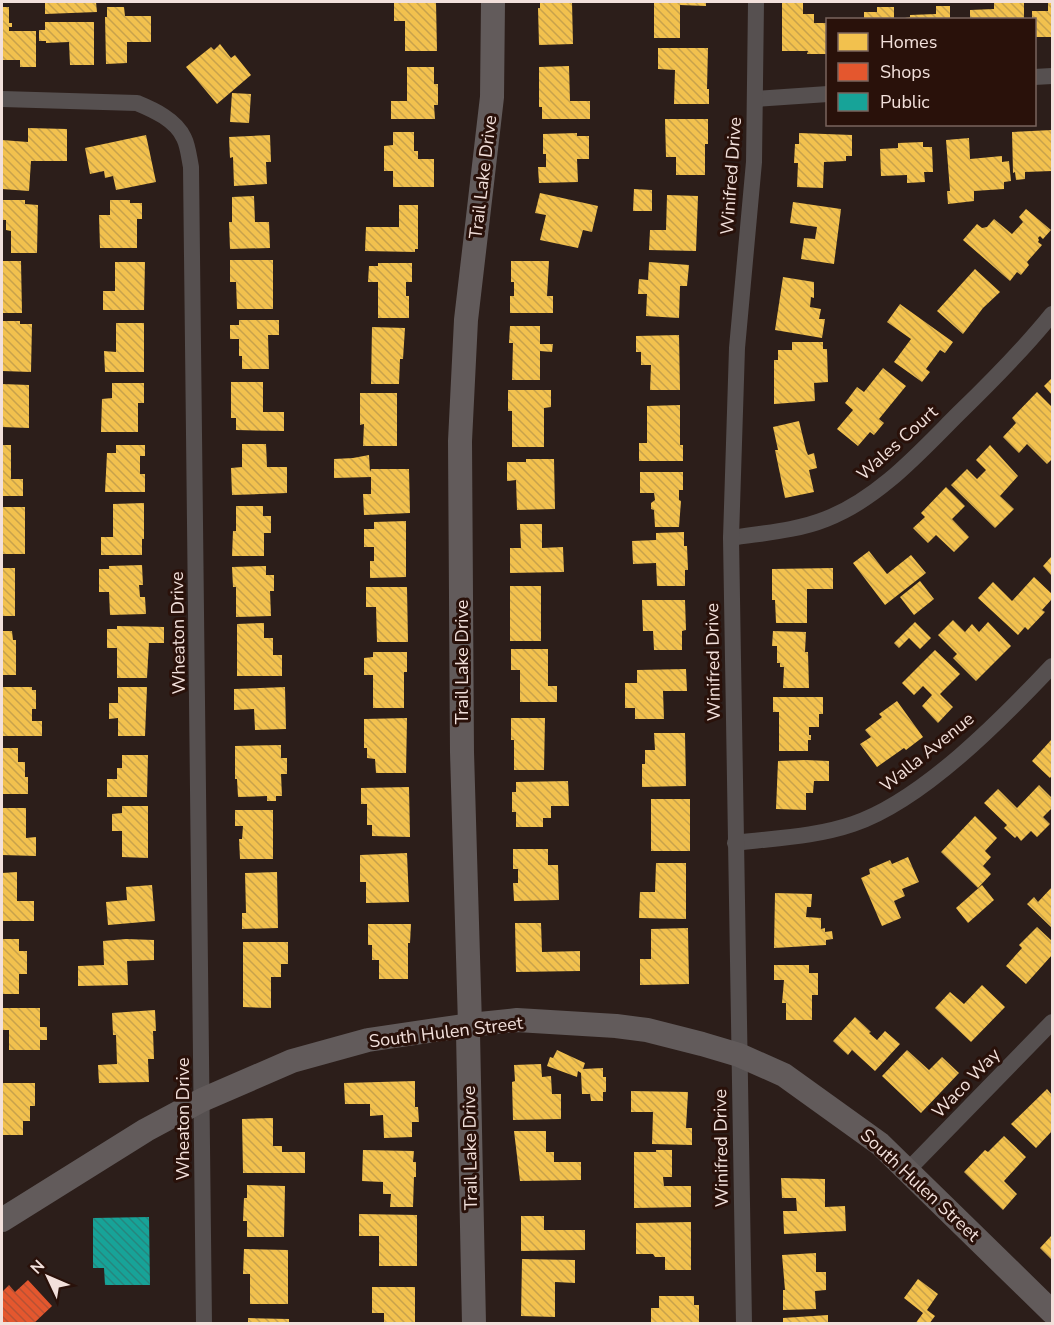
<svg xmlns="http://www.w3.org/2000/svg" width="1054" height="1325" font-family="'Nunito Sans',sans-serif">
<defs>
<pattern id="homes-back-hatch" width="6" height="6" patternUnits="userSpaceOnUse" patternTransform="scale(1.5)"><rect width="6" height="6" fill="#f2c14e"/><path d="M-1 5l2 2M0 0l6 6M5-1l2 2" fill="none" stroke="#c8a24b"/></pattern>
<pattern id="shops-back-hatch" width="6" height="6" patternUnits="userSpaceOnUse" patternTransform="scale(1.5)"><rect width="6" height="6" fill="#e4572e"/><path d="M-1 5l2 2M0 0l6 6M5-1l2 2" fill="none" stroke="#b65134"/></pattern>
<pattern id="public-back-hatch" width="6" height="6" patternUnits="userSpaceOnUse" patternTransform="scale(1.5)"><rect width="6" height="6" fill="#17a398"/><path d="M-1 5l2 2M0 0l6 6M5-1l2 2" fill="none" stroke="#26867e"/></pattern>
</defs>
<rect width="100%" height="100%" fill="#2c1e1a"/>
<g fill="url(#homes-back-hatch)">
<polygon points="45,2 96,2 97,12 45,14"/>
<polygon points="398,2 436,2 437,51 405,51 405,21 394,21 394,3 398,3"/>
<polygon points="540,2 572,2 573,44 539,45 538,8 540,8"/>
<polygon points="654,2 706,2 706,6 680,5 680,38 654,38"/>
<polygon points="782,2 803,2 803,14 814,14 814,23 828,23 828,54 807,54 808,51 782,51"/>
<polygon points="994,2 1024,2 1024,20 970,20 970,10 994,9"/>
<polygon points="1048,2 1052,2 1052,37 1034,37 1034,20 1032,20 1032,11 1048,11"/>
<polygon points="936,6 950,6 950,20 905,20 905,18 910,17 910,15 936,14"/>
<polygon points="2,7 9,7 9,23 12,23 12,27 9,27 9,31 36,31 36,67 20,67 20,60 2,60"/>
<polygon points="107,7 124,7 125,16 151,16 151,42 127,42 127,63 106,64 105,17 107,17"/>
<polygon points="877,7 894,7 894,20 864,20 864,12 877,12"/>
<polygon points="45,22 94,22 94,65 70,65 69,42 46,43 46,41 39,41 39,30 45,30"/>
<polygon points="220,44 231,58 235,55 251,75 217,104 186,67 211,47 214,50"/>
<polygon points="658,48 708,48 707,89 709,89 709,104 674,104 675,70 658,69"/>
<polygon points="569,66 570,101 590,101 590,119 542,119 542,107 539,107 539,67"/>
<polygon points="407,67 434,67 434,84 438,84 438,105 434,105 435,119 391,119 391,101 407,101"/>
<polygon points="232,93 251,94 249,123 230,122"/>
<polygon points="665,119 708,119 708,144 705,144 705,175 676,175 676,157 666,157"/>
<polygon points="28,128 67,129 67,161 31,161 29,191 2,189 2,140 28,142"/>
<polygon points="1052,130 1052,171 1025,172 1025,179 1016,180 1015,172 1013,173 1012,132"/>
<polygon points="393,132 414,132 414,151 418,151 418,159 434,159 434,187 393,187 393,171 384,171 384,146 393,145"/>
<polygon points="577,133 577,136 589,136 589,159 577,159 578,182 539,183 538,167 546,167 546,154 543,154 543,134"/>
<polygon points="799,133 852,135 852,156 846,156 846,161 824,162 823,188 797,187 798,163 794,163 795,144 799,144"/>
<polygon points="146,135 156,182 116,190 113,176 105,178 104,171 90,174 85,148"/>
<polygon points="270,135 271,162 266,162 267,184 234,186 233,157 230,158 229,137"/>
<polygon points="969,138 970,159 1002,156 1002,162 1009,161 1011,181 1004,182 1004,189 974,191 974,201 948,204 947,191 950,191 946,140"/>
<polygon points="923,142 923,147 932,147 933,172 924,172 925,182 907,183 907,175 881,176 880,149 898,148 898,143"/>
<polygon points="634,189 652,190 652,211 633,211"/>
<polygon points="540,193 598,206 592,232 583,230 578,248 540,240 546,215 535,213"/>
<polygon points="667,195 698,196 696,251 649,250 650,230 666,230"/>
<polygon points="254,196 255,222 269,222 270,248 230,249 229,222 232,222 232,197"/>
<polygon points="2,200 25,200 25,204 38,205 37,253 11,253 11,231 6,230 6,220 2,220"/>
<polygon points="110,200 130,200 130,203 142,203 142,219 137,219 137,248 100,248 99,215 110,215"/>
<polygon points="793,202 841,209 834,264 801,259 804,238 815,239 817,227 790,223"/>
<polygon points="399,205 418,205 418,249 415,249 415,252 365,251 366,227 399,227"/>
<polygon points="1026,209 1051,230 1043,239 1040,236 1038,238 1039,240 1038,242 1042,245 1027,262 1029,265 1021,275 1017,272 1010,281 963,240 977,224 982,228 987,227 994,219 1012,234 1023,222 1019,217"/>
<polygon points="230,260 273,260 273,309 237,309 236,282 230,282"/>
<polygon points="2,261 21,261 22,313 2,313"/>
<polygon points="511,261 549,261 547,296 553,296 553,313 510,313 510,296 514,296 514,282 511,282"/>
<polygon points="115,262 145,262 144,310 103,310 103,291 115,291"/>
<polygon points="649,262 689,265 687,286 680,286 679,318 646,316 647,294 638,294 639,279 648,280"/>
<polygon points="378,263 412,263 412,282 406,282 406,296 409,296 409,318 378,318 378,282 368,282 369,266 378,266"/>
<polygon points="975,269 1000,292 983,308 963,334 937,311"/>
<polygon points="783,277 814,282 814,298 811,297 810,307 821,309 819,319 825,319 822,338 775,330"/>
<polygon points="900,304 953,342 945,353 940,350 926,369 930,372 922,382 894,362 911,339 887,322"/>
<polygon points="239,320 279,320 279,335 268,335 269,369 242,369 242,356 239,356 239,339 230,339 230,325 239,325"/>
<polygon points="2,321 20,321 20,324 32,324 31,372 2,371"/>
<polygon points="116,323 144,323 144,372 105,372 104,351 116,352"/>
<polygon points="510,326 540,326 540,344 553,344 552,352 540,351 540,380 512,380 513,343 509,343"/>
<polygon points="372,327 405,328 403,359 400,359 399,384 371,384"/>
<polygon points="679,335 680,390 650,390 651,365 641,365 641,352 636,352 636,336"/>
<polygon points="792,342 823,342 823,349 827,349 828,382 814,383 815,401 774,404 774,360 778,360 778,350 792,350"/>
<polygon points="883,368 906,386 879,419 884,423 874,435 870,432 858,446 837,429 853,410 845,403 857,387 864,392"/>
<polygon points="1052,378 1052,395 1044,386"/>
<polygon points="231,382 263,382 263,412 284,412 284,431 236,430 236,418 231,418"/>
<polygon points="112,383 144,383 144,403 138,403 138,432 101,432 102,399 112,398"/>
<polygon points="2,384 29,385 29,428 2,427"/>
<polygon points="508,390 551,390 551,407 544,408 544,447 512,447 512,411 508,411"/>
<polygon points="1037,392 1052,407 1052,459 1047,464 1027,444 1019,453 1003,437 1016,423 1012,418"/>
<polygon points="360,393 397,393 397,446 363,446 364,424 360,425"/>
<polygon points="680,405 680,445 683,445 683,461 639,461 639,443 647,443 647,406"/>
<polygon points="799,421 806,450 808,455 814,453 817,468 809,470 814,492 785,498 775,450 778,450 773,427"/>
<polygon points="242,444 266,444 267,467 287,467 287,493 232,495 231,468 242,467"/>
<polygon points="2,445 11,445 11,479 23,479 23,496 2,496"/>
<polygon points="116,445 145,445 145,456 140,456 140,474 145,474 145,492 105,492 107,453 116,453"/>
<polygon points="990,445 1018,476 1000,496 1014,509 995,528 951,485 967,469 977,479 986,470 976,460"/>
<polygon points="369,455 370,472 371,469 409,469 410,513 364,515 363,494 371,494 371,477 334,478 334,459 353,458"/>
<polygon points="526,459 554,459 555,509 517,510 516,480 507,481 507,462 526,462"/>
<polygon points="640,472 683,472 683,490 679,490 679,500 681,501 679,527 655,527 654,510 651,509 651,503 655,500 654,493 640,493"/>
<polygon points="946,487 965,506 952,519 969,537 954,552 936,535 928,543 913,528 925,517 921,513"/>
<polygon points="144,503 144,539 142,539 142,555 101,555 101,537 113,537 113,504"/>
<polygon points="236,506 263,506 263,516 271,516 271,533 264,533 264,556 232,556 233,531 236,531"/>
<rect x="2" y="507" width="23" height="47"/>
<polygon points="406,521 406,577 370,578 370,561 374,561 374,547 364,547 364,529 374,529 374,522"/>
<polygon points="520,524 542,524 542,548 563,547 564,572 510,573 510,548 521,548"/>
<polygon points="684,532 684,546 687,546 688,570 685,570 685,586 657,586 656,563 633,564 632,541 656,540 656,533"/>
<polygon points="869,551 887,574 911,555 926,573 885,605 853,563"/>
<polygon points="1052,556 1052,576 1043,566"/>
<polygon points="142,565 143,585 139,585 140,597 145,597 146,614 110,615 109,592 99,592 99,569 109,569 109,566"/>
<polygon points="266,566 266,575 274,575 274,591 270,591 271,616 236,617 236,587 233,587 232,567"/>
<rect x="2" y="568" width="13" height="48"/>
<polygon points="833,568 833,589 807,589 807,623 776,623 775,600 772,600 772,569"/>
<polygon points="1034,577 1052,594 1052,599 1042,610 1045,612 1028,630 1025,627 1018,635 978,598 993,582 1012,601"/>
<polygon points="920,581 934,599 914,615 900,597"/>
<rect x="510" y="586" width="31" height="55"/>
<polygon points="366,587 407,587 408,642 377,642 376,607 366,607"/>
<polygon points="642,600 685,600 686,630 682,631 682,650 654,650 653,631 643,631"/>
<polygon points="953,620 965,632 972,624 979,632 988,622 1011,646 976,681 953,658 957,654 938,635"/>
<polygon points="915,622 931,638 920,649 909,638 899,648 894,643"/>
<polygon points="264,623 264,638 273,638 273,655 282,655 282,676 237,676 237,624"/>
<polygon points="117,626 164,627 164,643 149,643 147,678 117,678 117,648 107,648 107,629 117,629"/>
<polygon points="2,631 12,631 13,640 16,640 16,675 2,675"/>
<polygon points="773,631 806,632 805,652 808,652 809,688 783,688 784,667 780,667 780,663 777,663 777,646 772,646"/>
<polygon points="511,649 548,649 548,686 557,686 557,702 520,702 520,670 511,670"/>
<polygon points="935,650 960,674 940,694 953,707 938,723 922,706 932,695 923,686 914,695 902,683"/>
<polygon points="373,652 407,652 407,672 404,672 404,708 373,708 373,675 364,675 364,658 373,657"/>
<polygon points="686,669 687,691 663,691 664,719 635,719 635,708 625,708 625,683 637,683 637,670"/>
<polygon points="2,687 32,687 32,690 36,690 36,709 32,709 32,721 42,721 42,736 2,736"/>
<polygon points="118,687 147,687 145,736 118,736 118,718 109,719 109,703 118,703"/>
<polygon points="285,687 286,729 255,730 254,709 234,710 234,689"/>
<polygon points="773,697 823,697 823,714 819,714 819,727 809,727 809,735 811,735 811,740 808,740 808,751 779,751 779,712 773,712"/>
<polygon points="897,701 923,737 906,750 904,748 877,767 860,744 871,737 865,730 882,717 879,714"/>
<polygon points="407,718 406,773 376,773 375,759 367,758 367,748 364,748 364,719"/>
<polygon points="511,718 545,718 544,770 514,770 514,740 511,740"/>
<polygon points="654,733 685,733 686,786 642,787 642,764 645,764 645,750 655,750"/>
<polygon points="1052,739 1052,775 1050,778 1032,761"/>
<polygon points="281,745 281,758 287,758 287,774 281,774 282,796 276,796 276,801 267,801 267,796 238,797 237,779 235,779 235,746"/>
<polygon points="2,748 18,748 18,762 25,762 25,777 28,777 28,794 2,794"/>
<polygon points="122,755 148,755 147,797 107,797 107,779 117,779 117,768 122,768"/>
<polygon points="805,760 829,761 829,781 814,781 813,793 806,793 806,810 776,809 778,761"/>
<polygon points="568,781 569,806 551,806 551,818 543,818 543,827 516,827 516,812 512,812 512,792 516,792 516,782"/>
<polygon points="1039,785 1052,798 1052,808 1043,817 1050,824 1037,837 1031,831 1021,841 1017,836 1015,838 1004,828 1007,825 984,803 998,789 1017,808"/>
<polygon points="409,787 410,837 372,836 372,825 367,825 367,804 361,804 361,788"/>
<rect x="651" y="799" width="39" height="52"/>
<polygon points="122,806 148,806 148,858 122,857 122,831 112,831 112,814 122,813"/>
<polygon points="2,808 26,808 26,838 36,837 36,856 2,855"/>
<polygon points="235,810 273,810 273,859 240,859 239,839 242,839 243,826 235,826"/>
<polygon points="975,816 997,838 985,851 991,857 983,866 991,874 978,888 941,852"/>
<polygon points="513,849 548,849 548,865 558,865 559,900 514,901 513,883 518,883 518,869 513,869"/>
<polygon points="407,853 409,902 366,903 366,882 360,882 360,855"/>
<polygon points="908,857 919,882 902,889 905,896 894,901 901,918 882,926 861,878 870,874 869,869 890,860 892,864"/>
<polygon points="656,863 686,863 686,919 639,918 640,892 655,892"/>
<polygon points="17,872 17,901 34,901 34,921 2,921 2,873"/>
<polygon points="277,872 278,928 242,929 242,913 246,913 245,873"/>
<polygon points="152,885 155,921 108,925 106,902 127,900 126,887"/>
<polygon points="982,885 994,900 968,923 956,908"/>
<polygon points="1052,887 1052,928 1027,904 1034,897 1038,902"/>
<polygon points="775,893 812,894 811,907 807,907 806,917 821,918 821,929 825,928 825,932 832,931 833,939 826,940 826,945 774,948"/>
<polygon points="515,923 541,923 542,952 580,951 580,971 516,972"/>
<polygon points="368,924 411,924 410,943 408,943 408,979 379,979 379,960 372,960 372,945 368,945"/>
<polygon points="1037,927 1052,941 1052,955 1026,984 1006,966 1022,948 1019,945"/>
<polygon points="688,928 689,984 640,985 640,959 651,959 651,929"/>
<polygon points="2,939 19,939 19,951 27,951 27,974 19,974 19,994 2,994"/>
<polygon points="126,939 154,940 154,960 127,961 128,985 78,986 78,966 104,965 103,941"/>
<polygon points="243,942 288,942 288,964 281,964 281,977 271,977 271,1008 243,1007"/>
<polygon points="774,965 809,965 809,973 818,973 818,995 812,995 812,1020 786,1020 786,1003 782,1003 784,980 774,980"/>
<polygon points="982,985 1005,1007 971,1042 935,1008 950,992 964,1004"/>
<polygon points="2,1008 40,1008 40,1027 47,1027 47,1040 40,1040 40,1050 9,1050 9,1030 2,1030"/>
<polygon points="155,1010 156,1031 153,1031 154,1059 148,1059 149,1082 99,1083 98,1065 117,1064 116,1035 113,1035 112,1013"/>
<polygon points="855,1017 871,1032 869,1033 877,1040 885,1031 900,1044 875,1071 852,1050 848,1055 833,1041"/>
<polygon points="557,1050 585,1063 583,1069 603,1068 603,1077 606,1077 606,1092 603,1092 603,1101 591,1101 590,1094 582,1094 581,1073 578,1071 577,1077 547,1066 550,1057 553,1058"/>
<polygon points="907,1050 929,1070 942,1057 959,1073 921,1113 882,1076"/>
<polygon points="541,1064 542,1077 551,1076 552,1094 561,1094 561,1119 513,1120 512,1082 515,1081 514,1065"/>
<polygon points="415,1081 415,1107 418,1107 419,1122 412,1122 412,1137 384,1138 383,1115 370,1116 370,1104 345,1104 344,1083"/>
<polygon points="2,1083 35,1083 35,1106 30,1106 30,1121 23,1121 23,1135 2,1135"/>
<polygon points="1047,1089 1052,1095 1052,1131 1036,1148 1011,1124"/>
<polygon points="631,1091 688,1092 686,1128 692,1128 692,1145 652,1144 653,1112 631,1112"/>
<polygon points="273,1118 273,1146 282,1146 282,1152 305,1152 305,1173 243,1173 242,1119"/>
<polygon points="514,1131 546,1131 546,1152 554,1152 554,1162 581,1162 581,1180 520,1181"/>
<polygon points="1004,1136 1026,1157 1004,1181 1017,1194 1003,1210 964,1172 985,1150 988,1152"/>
<polygon points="363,1150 414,1151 413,1162 416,1162 416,1177 414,1177 413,1207 390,1207 391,1194 383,1194 383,1182 362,1181"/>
<polygon points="656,1150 672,1150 672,1177 663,1177 664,1186 691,1186 691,1207 634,1208 634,1152 656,1152"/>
<polygon points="781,1178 825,1179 825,1207 845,1206 846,1231 784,1234 783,1211 797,1211 796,1198 782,1198"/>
<polygon points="247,1185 285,1186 284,1237 247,1237 247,1221 243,1221 244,1198 247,1198"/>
<polygon points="359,1214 417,1215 417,1266 379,1266 379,1236 359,1236"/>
<polygon points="521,1216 544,1216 544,1230 585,1230 585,1250 521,1251"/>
<polygon points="691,1222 691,1270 665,1270 665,1257 655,1257 653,1254 636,1254 636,1223"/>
<polygon points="1052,1235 1052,1260 1040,1248"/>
<polygon points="244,1249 288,1250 288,1304 250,1304 250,1274 243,1274"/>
<polygon points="816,1253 816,1272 826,1272 826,1290 815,1291 816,1309 783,1310 783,1290 785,1290 782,1255"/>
<polygon points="522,1259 575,1260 575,1283 555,1282 555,1317 521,1316"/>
<polygon points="918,1279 938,1294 927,1310 935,1316 929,1324 915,1324 923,1313 904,1298"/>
<polygon points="372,1287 415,1287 415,1324 384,1324 384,1313 372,1313"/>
<polygon points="659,1296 694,1296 694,1305 699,1305 699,1324 651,1324 651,1308 659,1308"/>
<polygon points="828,1315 828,1324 783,1324 783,1318"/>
<polygon points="248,1318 289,1319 289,1324 248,1324"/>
</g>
<polygon fill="url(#shops-back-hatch)" points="28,1280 52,1306 33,1324 2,1324 2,1292 9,1285 15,1292"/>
<polygon fill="url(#public-back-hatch)" points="149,1217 150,1285 105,1285 104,1268 93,1268 93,1218"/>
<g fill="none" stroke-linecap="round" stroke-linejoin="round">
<g stroke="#565050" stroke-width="16">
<polyline points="1034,77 1052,76"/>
<path d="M2,99l135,4c17,7 39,17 47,35 4,8 5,19 7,29l13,1157"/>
<polyline points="755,99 828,94"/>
<path d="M731,538c31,-5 65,-7 95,-19 52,-20 93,-66 132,-105 33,-32 65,-64 94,-100"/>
<path d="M735,843c39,-5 80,-6 118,-19 69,-23 149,-105 199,-158"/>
<polyline points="907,1171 1052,1022"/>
<polyline points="744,1324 731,538 737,348 754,162 756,2"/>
</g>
<g stroke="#625b5b" stroke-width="24">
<polyline points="2,1220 146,1130 202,1100 292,1061 368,1040 470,1025 517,1020 616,1026 647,1030 702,1044 739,1055 784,1075 880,1144 1052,1312"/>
<polyline points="474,1324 468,1033 470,1025 462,752 460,441 466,320 492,97 493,2"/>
</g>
</g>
<g text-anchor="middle" stroke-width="6" stroke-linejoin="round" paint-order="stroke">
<g font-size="18" fill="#f2e0db" stroke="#29110a">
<text transform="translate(731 176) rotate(-86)" y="6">Winifred Drive</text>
<text transform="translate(483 177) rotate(-83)" y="6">Trail Lake Drive</text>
<text transform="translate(897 443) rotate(-42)" y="6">Wales Court</text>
<text transform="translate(178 633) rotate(-91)" y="6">Wheaton Drive</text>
<text transform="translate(462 662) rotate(-90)" y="6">Trail Lake Drive</text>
<text transform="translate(713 662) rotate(-91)" y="6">Winifred Drive</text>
<text transform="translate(927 752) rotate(-39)" y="6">Walla Avenue</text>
<text transform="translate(446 1032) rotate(-7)" y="6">South Hulen Street</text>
<text transform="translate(966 1083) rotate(-46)" y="6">Waco Way</text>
<text transform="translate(183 1119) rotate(-90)" y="6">Wheaton Drive</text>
<text transform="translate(470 1148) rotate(-91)" y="6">Trail Lake Drive</text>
<text transform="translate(721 1148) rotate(-91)" y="6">Winifred Drive</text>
<text transform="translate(920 1185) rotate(43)" y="6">South Hulen Street</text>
</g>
</g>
<rect width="1054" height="1325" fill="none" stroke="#f2e0db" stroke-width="6"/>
<rect x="826" y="18" width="210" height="108" fill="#29110a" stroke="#79645e" stroke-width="1.5"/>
<rect x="838" y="33" width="30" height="18" fill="#f2c14e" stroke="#79645e" stroke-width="1.5"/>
<text x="880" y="48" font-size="18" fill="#f2e0db">Homes</text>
<rect x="838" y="63" width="30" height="18" fill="#e4572e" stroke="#79645e" stroke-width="1.5"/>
<text x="880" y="78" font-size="18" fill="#f2e0db">Shops</text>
<rect x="838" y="93" width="30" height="18" fill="#17a398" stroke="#79645e" stroke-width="1.5"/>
<text x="880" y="108" font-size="18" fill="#f2e0db">Public</text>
<g transform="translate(48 1277) rotate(314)" stroke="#29110a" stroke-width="4.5" paint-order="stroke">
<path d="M0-4.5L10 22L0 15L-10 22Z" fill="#f2e0db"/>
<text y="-9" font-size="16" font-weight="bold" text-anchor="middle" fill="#f2e0db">N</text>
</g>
</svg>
